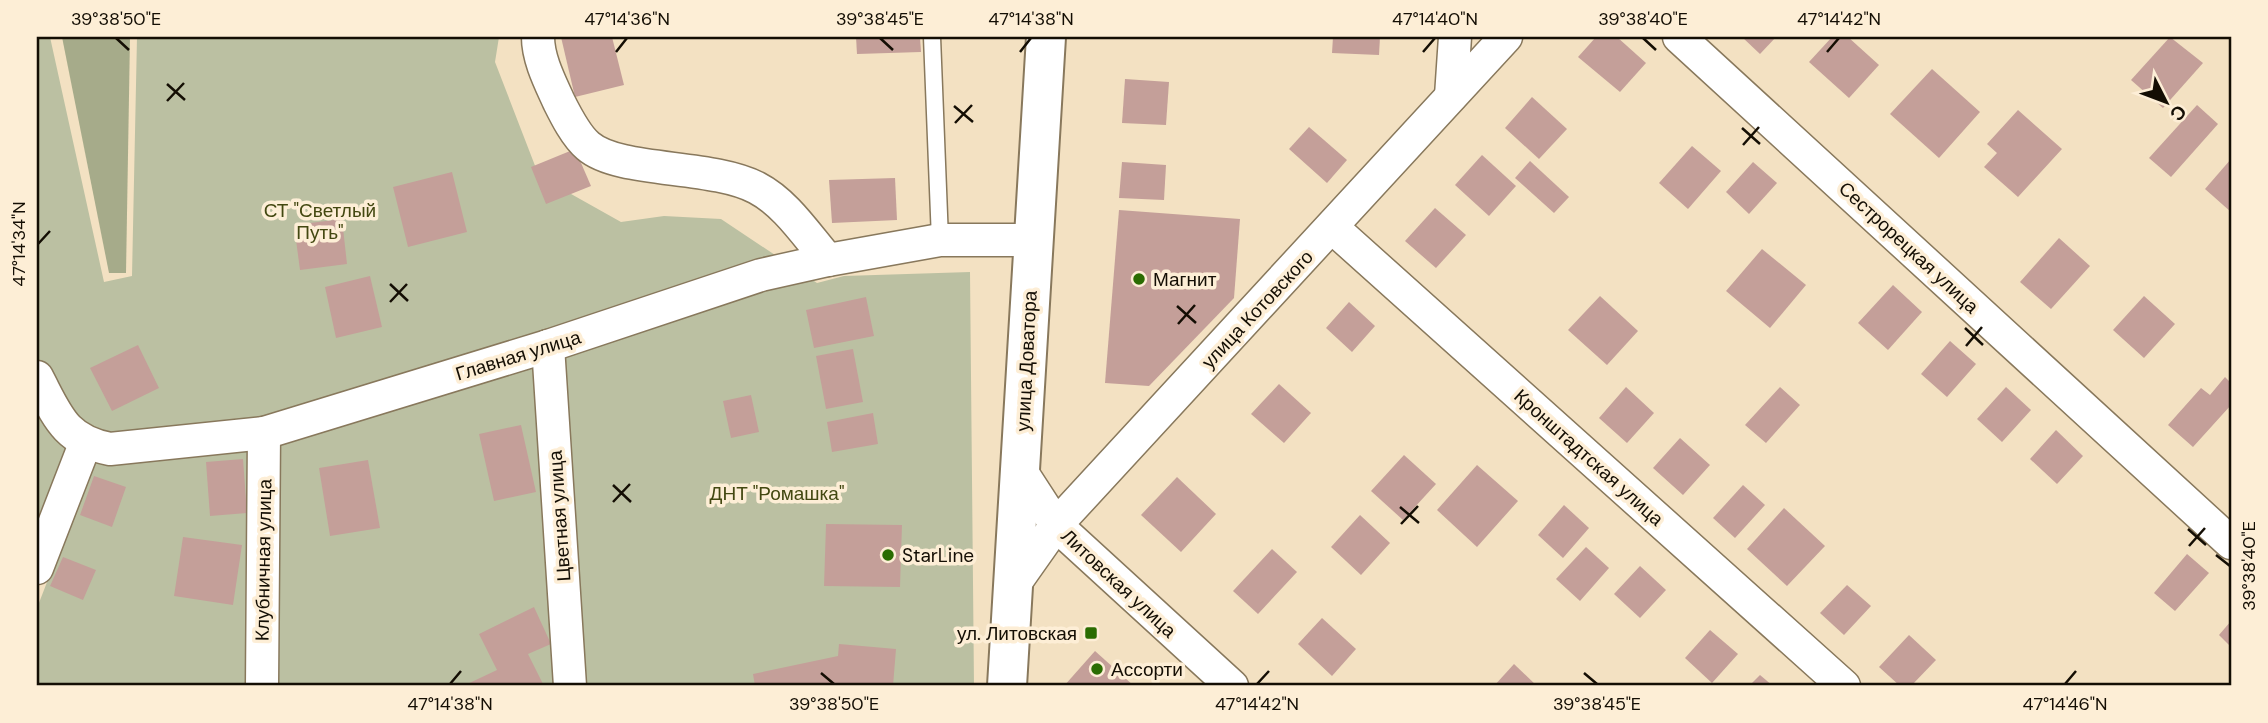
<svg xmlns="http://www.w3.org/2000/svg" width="2268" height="723" font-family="'DM Sans',sans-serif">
<rect width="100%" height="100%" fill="#f3e1c2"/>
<polygon fill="#bbc0a2" points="37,37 50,37 104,282 132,276 137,37 499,37 495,62 539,176 621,222 664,216 721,219 817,283 844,276 970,272 974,686 37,686 37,608 90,471 53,481 37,521"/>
<polygon fill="#a6ab8a" points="62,37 130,37 126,273 109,273"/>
<g fill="#c49f99">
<polygon points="561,37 612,37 624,85 575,97"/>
<polygon points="856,37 920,37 921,52 857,54"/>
<polygon points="1333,37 1380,37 1379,55 1332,53"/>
<polygon points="1596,37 1617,37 1646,63 1620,92 1578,57"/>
<polygon points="1742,37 1776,37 1760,54"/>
<polygon points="1832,37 1848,37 1879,65 1849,98 1809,62"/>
<polygon points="2170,37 2203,63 2163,108 2131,80"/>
<polygon points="1932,69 1980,112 1939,158 1890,114"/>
<polygon points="1125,79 1169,82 1166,125 1122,123"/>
<polygon points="1532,97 1567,129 1539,159 1505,128"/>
<polygon points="2197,105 2218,124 2171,177 2149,158"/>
<polygon points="2018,110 2062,149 2018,197 1984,167 1997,153 1987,144"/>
<polygon points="1309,127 1347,160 1327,183 1289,149"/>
<polygon points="1692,146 1721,171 1688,209 1659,183"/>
<polygon points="575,149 591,186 546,204 531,167"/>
<polygon points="1482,155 1516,186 1489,216 1455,185"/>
<polygon points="2231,159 2231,212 2205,189"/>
<polygon points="1530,161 1569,197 1554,213 1515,178"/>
<polygon points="1122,162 1166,165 1164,200 1119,198"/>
<polygon points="1753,162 1777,183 1749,214 1726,192"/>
<polygon points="452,172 467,232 408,247 393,187"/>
<polygon points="895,178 897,220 832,223 829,180"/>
<polygon points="1435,208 1466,235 1436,268 1405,241"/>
<polygon points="1119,210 1240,219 1234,298 1149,386 1105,383"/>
<polygon points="342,219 347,264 300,270 294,225"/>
<polygon points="2059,238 2090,266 2051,309 2020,282"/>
<polygon points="1762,249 1806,285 1770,328 1726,291"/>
<polygon points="370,276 382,327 336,338 325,287"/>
<polygon points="1893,285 1922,312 1888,350 1858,323"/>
<polygon points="1600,296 1638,331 1607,365 1568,330"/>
<polygon points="2144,296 2175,324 2144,358 2113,330"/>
<polygon points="866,297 874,336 814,348 806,310"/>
<polygon points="1349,302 1375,326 1352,352 1326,328"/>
<polygon points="1950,341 1976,364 1947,397 1921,374"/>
<polygon points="138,345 159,388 112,411 90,368"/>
<polygon points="853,349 863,402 826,409 816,356"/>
<polygon points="2225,377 2231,383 2231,405 2193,447 2168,425 2201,388 2210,395"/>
<polygon points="1279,384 1311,413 1284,443 1251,414"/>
<polygon points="1626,387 1654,413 1627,443 1599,418"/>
<polygon points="1780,387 1800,405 1766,443 1745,425"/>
<polygon points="2006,387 2031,410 2002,442 1977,419"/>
<polygon points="751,395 759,432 731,438 723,401"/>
<polygon points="873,413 878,444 832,452 827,422"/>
<polygon points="521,425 536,492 494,501 479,434"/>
<polygon points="2056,430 2083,456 2057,484 2030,459"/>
<polygon points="1680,438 1710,465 1683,495 1653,468"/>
<polygon points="1404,455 1436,484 1403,520 1371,491"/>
<polygon points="243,459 247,513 210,516 206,462"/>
<polygon points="368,460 380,528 330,536 319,468"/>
<polygon points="1477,465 1518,501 1477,547 1437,510"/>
<polygon points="94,476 126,487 112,527 80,515"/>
<polygon points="1177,477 1216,514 1181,552 1141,515"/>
<polygon points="1743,485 1765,505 1735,538 1713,518"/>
<polygon points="1564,505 1589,528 1563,558 1538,535"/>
<polygon points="1784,508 1825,546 1787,586 1747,549"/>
<polygon points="1360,515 1390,543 1361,575 1331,547"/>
<polygon points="826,524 902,525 900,587 824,586"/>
<polygon points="183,537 242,545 233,605 174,596"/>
<polygon points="1586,547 1609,568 1580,601 1556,579"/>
<polygon points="1272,549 1297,572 1258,614 1233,591"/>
<polygon points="2187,554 2209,573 2175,611 2154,593"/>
<polygon points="63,557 96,570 83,600 50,586"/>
<polygon points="1640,566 1666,590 1640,618 1614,594"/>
<polygon points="1847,585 1871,606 1844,635 1820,613"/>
<polygon points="534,607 551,644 528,654 544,686 463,686 497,670 479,634"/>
<polygon points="1322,618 1356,649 1332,676 1298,644"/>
<polygon points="2231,621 2231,647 2219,635"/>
<polygon points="1710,630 1738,654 1712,683 1685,658"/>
<polygon points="1909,635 1936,660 1911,686 1900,686 1879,667"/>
<polygon points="839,644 896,649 893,686 755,686 753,674 838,656"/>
<polygon points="1095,651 1134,686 1064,686"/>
<polygon points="1514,664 1537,686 1494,686"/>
<polygon points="1760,675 1773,686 1749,686"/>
</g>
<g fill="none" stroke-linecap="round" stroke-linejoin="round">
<g stroke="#88785c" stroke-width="19">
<polyline id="lane" points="932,37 940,240"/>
</g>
<g stroke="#88785c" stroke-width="35">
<g id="street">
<path d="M538,37c0,22 12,45 21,65 7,14 17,34 29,44 31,27 124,18 169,42 29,15 50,48 71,72"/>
<polyline points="1679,37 2231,543"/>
<polyline points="1451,96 1455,37"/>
<polyline points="1333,228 1844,686"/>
<polyline points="548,346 570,686"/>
<path d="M37,377c20,38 27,63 73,72l154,-16 284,-87 213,-71 67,-15 112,-20h93"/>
<polyline points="1019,468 1056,525 1232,686"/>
<polyline points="37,568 85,444"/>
<polyline points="1013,586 1056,525 1506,37"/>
<polyline points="262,686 264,433"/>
</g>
</g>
<g stroke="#88785c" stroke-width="42">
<polyline id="primary" points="1007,686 1046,37"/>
</g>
<use href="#lane" stroke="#fff" stroke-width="16"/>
<use href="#street" stroke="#fff" stroke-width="32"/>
<use href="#primary" stroke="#fff" stroke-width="38"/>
</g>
<path fill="none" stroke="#140e04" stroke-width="2.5" d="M116,38l13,12M880,38l13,12M1643,38l13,12M616,52l11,-14M1020,52l11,-14M1423,52l12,-14M1827,52l12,-14M167,84l18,16M167,101l17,-18M954,106l19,16M955,123l17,-18M1742,128l18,16M1743,145l16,-18M38,244l12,-13M390,284l18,17M390,302l17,-18M1177,306l19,17M1178,324l17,-19M1965,328l18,17M1966,346l16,-19M613,485l18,17M613,502l17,-18M1400,507l19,16M1401,524l17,-18M2188,529l18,16M2189,546l16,-18M2216,555l14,11M821,673l13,11M1584,673l13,11M450,684l11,-13M1257,684l12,-13M2065,684l11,-13"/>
<g fill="#2a6c02" stroke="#fdeed6" stroke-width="2.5">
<circle cx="1139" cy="279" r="7"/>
<circle cx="888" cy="555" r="7"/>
<rect x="1084" y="626" width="14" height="14" rx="3.5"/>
<circle cx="1097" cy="669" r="7"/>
</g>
<g text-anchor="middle" stroke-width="7" stroke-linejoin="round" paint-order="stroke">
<g font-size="19" fill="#434811" stroke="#fdeed6">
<text x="320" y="217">СТ "Светлый<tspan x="320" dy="22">Путь"</tspan></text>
<text x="777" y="500">ДНТ "Ромашка"</text>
</g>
<g font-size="19" fill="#140e04" stroke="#fdeed6">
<text transform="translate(1909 247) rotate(43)" y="7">Сестрорецкая улица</text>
<text transform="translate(1257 309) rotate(-47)" y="7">улица Котовского</text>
<text transform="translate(518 355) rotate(-17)" y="7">Главная улица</text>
<text transform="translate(1026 361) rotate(-87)" y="7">улица Доватора</text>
<text transform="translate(1589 457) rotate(42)" y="7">Кронштадтская улица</text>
<text transform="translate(559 516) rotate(-94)" y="7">Цветная улица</text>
<text transform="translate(263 560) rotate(-89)" y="7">Клубничная улица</text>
<text transform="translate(1119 583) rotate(43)" y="7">Литовская улица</text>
</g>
<g font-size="19" fill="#140e04" stroke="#fdeed6" text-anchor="start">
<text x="1153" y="286">Магнит</text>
<text x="902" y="562">StarLine</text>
<text x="1077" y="640" text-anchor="end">ул. Литовская</text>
<text x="1111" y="676">Ассорти</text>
</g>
</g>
<rect width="2268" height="723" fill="none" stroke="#fdeed6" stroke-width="77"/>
<g transform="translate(2166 102) rotate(132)" stroke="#fdeed6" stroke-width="5" paint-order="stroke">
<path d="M0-5L12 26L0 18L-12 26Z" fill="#140e04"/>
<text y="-10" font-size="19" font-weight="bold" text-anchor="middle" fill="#140e04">С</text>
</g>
<rect x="38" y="38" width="2192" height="646" fill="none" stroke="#140e04" stroke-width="2.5"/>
<g font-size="18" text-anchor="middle" fill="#140e04">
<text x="116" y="25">39°38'50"E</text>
<text x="627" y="25">47°14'36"N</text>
<text x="880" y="25">39°38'45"E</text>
<text x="1031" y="25">47°14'38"N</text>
<text x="1435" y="25">47°14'40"N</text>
<text x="1643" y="25">39°38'40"E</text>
<text x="1839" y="25">47°14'42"N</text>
<text transform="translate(19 244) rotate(-90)" y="6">47°14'34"N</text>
<text transform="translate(2249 566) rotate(-90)" y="6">39°38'40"E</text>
<text x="450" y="710">47°14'38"N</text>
<text x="834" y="710">39°38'50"E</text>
<text x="1257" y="710">47°14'42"N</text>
<text x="1597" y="710">39°38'45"E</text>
<text x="2065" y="710">47°14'46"N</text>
</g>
</svg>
